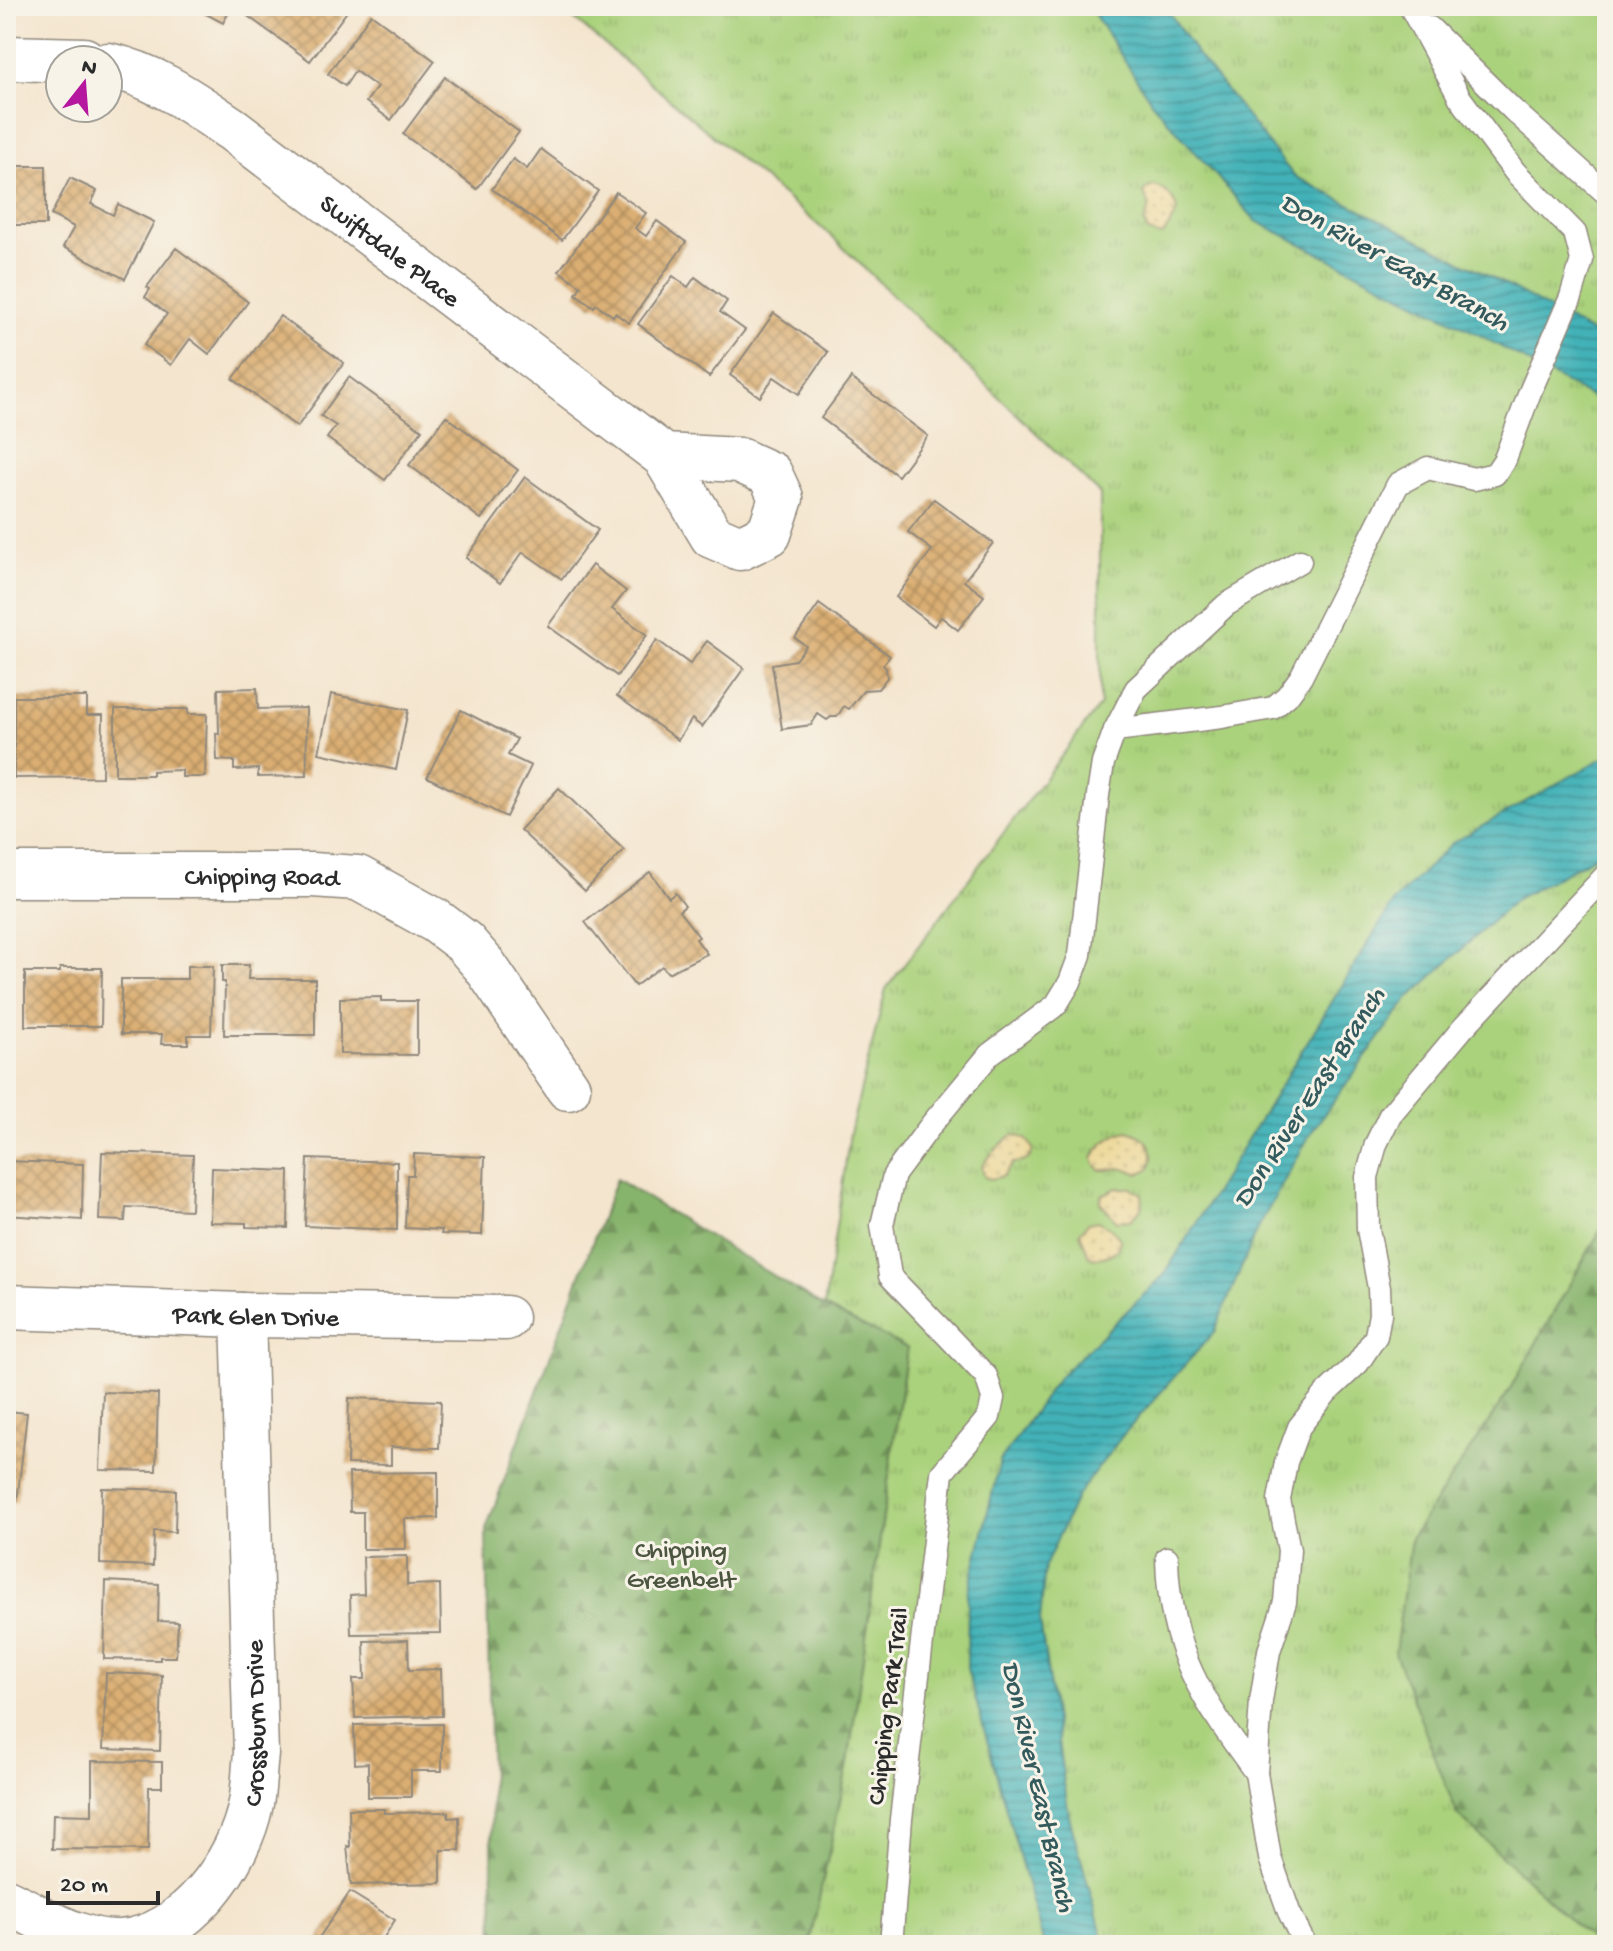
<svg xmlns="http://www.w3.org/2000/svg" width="1613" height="1951" font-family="'Gochi Hand',sans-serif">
<defs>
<pattern id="grass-tufts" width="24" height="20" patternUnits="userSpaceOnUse" patternTransform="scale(2)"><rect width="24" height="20" fill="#aad27c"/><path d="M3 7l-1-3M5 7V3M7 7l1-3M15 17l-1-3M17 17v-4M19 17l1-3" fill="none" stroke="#92b46b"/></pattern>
<pattern id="forest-firs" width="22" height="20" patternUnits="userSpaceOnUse" patternTransform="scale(2)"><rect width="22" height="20" fill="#87b46c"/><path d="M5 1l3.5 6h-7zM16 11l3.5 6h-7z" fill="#6f9359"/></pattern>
<pattern id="sand-dots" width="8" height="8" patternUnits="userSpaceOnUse" patternTransform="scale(2)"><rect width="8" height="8" fill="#eeda9e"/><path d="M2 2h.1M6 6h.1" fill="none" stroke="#cb8" stroke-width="1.8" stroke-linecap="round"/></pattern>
<pattern id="water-rules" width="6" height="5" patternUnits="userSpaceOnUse" patternTransform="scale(2)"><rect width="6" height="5" fill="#42b2b8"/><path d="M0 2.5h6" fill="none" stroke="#379196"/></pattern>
<pattern id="building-cross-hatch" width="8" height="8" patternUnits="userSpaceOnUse" patternTransform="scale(2)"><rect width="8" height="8" fill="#dbaf73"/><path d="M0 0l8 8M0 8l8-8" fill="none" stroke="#b28f5f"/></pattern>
</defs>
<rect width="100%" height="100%" fill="#f7f3e8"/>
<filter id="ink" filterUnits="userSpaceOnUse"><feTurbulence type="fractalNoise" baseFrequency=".0125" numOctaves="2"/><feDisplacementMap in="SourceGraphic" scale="16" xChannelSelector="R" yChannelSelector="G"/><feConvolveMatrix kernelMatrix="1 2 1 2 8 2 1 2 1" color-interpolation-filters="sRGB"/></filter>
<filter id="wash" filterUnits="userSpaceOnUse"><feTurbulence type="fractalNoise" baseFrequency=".006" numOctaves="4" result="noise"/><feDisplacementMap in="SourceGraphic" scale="32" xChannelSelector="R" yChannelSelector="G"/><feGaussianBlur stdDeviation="1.8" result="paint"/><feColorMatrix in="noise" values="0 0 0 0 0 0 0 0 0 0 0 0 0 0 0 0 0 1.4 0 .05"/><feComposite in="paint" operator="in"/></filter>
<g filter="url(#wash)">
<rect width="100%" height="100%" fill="#f4e5ce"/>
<polygon fill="url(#grass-tufts)" stroke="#6a7e54" stroke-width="2" points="559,6 1607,6 1607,1219 1506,1396 1411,1538 1457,1814 1597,1945 809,1945 848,1763 907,1349 824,1307 850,1133 886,989 1100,705 1100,494 830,235"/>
<g fill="url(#forest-firs)" stroke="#59704c" stroke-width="2">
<polygon points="616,1179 824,1307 907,1348 848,1763 809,1945 494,1945 486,1529"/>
<polygon points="1607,1219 1607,1945 1597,1945 1457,1814 1395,1653 1411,1538 1506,1396"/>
</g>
<g fill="url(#sand-dots)" stroke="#8c8264" stroke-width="2">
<path d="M1155,186c12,4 19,12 22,24 -1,4 -12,24 -15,26l-14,-4 -4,-10 6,-16 -6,-12 3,-6z"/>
<path d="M1128,1131c19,5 30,18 21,38l-10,5c-6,-2 -12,-7 -19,-6 -14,1 -21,8 -27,-9 4,-13 21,-26 35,-28z"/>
<path d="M1013,1135c11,2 15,4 20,14 -2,12 -9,13 -20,14l-10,13 -13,3 -5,-2 -3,-9c1,-7 25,-30 31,-33z"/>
<polygon points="1117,1188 1131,1188 1142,1194 1143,1206 1131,1220 1117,1221 1100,1203 1102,1195"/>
<path d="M1097,1221l13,6 10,12c0,15 -18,22 -31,17l-9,-23 8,-10z"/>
</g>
<g fill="url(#water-rules)" stroke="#366e72" stroke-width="2">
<polygon points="1089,6 1165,6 1194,50 1294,176 1484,273 1607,341 1607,406 1474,332 1256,221 1152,103"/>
<polygon points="1607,756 1607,850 1516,899 1408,999 1312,1131 1259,1226 1214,1332 1123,1435 1077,1496 1045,1566 1040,1621 1069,1816 1105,1945 1044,1945 967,1668 968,1594 1000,1461 1058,1378 1164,1275 1394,901 1452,843"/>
</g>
<g id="blocks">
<g fill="url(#building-cross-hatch)">
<polygon points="191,6 232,6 223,23"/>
<polygon points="251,6 351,6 310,61 245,14"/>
<polygon points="371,14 435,61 391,120 366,102 377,87 355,71 345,86 328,74"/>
<polygon points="445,77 519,132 477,189 403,134"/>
<polygon points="541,149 598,191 562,240 492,189 513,159 527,169"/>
<polygon points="6,166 46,166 46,225 14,225 14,245 6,245"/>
<polygon points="70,178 97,191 91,204 113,215 118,204 154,222 125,279 63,247 74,227 51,215"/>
<polygon points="616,192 646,213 635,228 646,236 657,221 686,242 629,323 615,313 613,316 596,304 594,307 576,294 581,286 559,271"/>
<polygon points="176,248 248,302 209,354 190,339 171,365 144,345 167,314 145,297 150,289 147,287"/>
<polygon points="673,276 688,287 695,277 727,301 720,312 745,330 709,377 638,324"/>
<polygon points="774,313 828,352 799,394 774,377 760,397 730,375"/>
<polygon points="280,316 344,363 297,427 233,379"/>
<polygon points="349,377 422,430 385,480 327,438 336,426 321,416"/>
<polygon points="851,378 928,436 898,476 821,418"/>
<polygon points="446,416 518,470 481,519 409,465"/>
<polygon points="525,477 598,530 562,579 523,552 500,583 466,558"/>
<polygon points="934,499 993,543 964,581 984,596 958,630 941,617 934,626 896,597 932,550 908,532"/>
<polygon points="592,565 626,591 612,609 647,635 617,676 548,626"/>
<polygon points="819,604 890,656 883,665 886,668 887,678 878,689 864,690 849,709 844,706 837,717 831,717 827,720 818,714 811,725 782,729 772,664 795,660 806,646 795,638"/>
<polygon points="657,640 690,664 707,641 744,668 702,727 692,719 678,740 617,696"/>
<polygon points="257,688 258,709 306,708 307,776 258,777 258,769 234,770 234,761 217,760 216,733 219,734 218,689"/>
<polygon points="331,694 408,710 396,770 319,753"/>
<polygon points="14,697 87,697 87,715 103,715 102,777 14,778"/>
<polygon points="115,709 188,709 188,714 207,714 205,777 182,777 182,770 152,771 152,775 115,775"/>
<polygon points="461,710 517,739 508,755 531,766 506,817 427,777"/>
<polygon points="559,788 624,850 585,891 520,830"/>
<polygon points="650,872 669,898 675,893 685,906 679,911 699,937 696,939 707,954 668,973 662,966 635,986 585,922"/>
<polygon points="222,965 249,965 248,979 315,979 315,1035 224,1035 225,982 222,982"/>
<polygon points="187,966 213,966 211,1035 188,1035 188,1044 161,1044 162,1034 121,1034 121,979 187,979"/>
<polygon points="60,968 102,968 101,1026 25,1026 25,972 60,972"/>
<polygon points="381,997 381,1001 417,1001 417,1055 340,1054 340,998"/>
<polygon points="102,1152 193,1155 191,1210 126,1207 125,1221 99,1220"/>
<polygon points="414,1154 485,1157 482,1235 441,1234 442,1230 405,1228 407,1175 413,1175"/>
<polygon points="308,1159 397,1162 397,1230 305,1226"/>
<polygon points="7,1161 83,1164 82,1220 6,1215"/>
<polygon points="212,1168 289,1171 288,1228 246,1227 246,1223 210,1222"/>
<polygon points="103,1392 158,1394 156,1471 100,1470"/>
<polygon points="349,1398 441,1401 439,1448 391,1447 391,1465 347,1464"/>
<polygon points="6,1411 27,1413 17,1502 6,1500"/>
<polygon points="438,1472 438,1518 405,1519 406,1549 363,1549 363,1512 350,1512 349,1473"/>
<polygon points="102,1488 176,1490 175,1532 154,1531 153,1566 100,1564"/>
<polygon points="407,1556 407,1585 440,1584 441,1633 351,1634 350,1595 364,1594 363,1557"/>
<polygon points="106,1581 159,1584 158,1621 178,1622 176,1657 160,1657 160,1660 104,1659"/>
<polygon points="408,1640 409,1670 441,1669 442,1716 355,1718 353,1679 365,1679 364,1641"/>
<polygon points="106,1673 162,1675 160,1751 103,1749"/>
<polygon points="442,1724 442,1771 411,1771 411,1797 368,1797 368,1763 355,1764 354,1725"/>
<polygon points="92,1761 162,1762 162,1787 149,1787 148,1850 52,1849 53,1814 92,1815"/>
<polygon points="349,1809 384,1809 384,1813 448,1812 448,1818 459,1817 460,1850 441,1850 441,1883 351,1885 347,1846 350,1847"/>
<polygon points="350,1892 395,1920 379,1945 314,1945"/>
</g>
</g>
</g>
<g filter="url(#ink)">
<use href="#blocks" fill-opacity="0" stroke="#90887c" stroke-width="2"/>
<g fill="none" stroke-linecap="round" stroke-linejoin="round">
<g stroke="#90887c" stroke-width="25">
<g id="lane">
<polyline points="1430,28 1513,110 1607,194"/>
<polyline points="1115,730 1136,689 1226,605 1300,561"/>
<path d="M1167,1558c2,94 35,141 89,215"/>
<polyline points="891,1945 901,1819 942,1473 989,1417 993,1398 986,1376 890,1276 882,1225 894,1175 931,1125 990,1054 1056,1005 1070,982 1080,955 1098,795 1103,763 1115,730 1222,717 1273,708 1287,696 1301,677 1398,484 1428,468 1474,479 1495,474 1505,459 1530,392 1571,297 1582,260 1575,233 1515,172 1460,98 1410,6"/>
<polyline points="1305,1945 1289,1912 1270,1858 1256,1773 1261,1701 1269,1651 1285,1602 1289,1550 1279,1500 1286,1462 1299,1427 1327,1392 1358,1363 1376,1336 1380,1314 1379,1288 1368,1229 1367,1177 1376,1144 1390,1115 1463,1028 1607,874"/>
</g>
</g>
<g stroke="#90887c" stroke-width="47">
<g id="street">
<polyline points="6,58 84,60"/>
<path id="s1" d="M108,65c47,10 85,38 124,64l432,327 48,80 28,12 29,-14 12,-36 -11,-24 -31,-14 -75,-4"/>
<path id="s2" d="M6,875h306l46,3 78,43 28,21 21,24 83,122"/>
<path id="s3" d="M6,1307l237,8 263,3"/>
<path id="s4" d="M6,1901c35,16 74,43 114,41 65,-4 120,-80 131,-139 3,-16 3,-32 5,-49l-13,-439"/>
</g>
</g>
<use href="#lane" stroke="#fff" stroke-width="22"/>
<use href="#street" stroke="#fff" stroke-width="44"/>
</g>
</g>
<g text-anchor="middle" stroke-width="6" stroke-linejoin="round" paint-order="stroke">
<g font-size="26" fill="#2b2b2b" stroke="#f7f3e8">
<text dy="9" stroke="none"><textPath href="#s1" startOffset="340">Swiftdale Place</textPath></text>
<text dy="9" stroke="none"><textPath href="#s2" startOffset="256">Chipping Road</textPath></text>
<text dy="9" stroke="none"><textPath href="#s3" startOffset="250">Park Glen Drive</textPath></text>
<text transform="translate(886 1706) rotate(-83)" y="9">Chipping Park Trail</text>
<text dy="9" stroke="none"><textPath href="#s4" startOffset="406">Crossburn Drive</textPath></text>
</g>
<g font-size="26" fill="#4b553f" stroke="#f7f3e8">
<text x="681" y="1557">Chipping<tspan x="681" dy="30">Greenbelt</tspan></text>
</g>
<g font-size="28" font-style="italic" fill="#335a5c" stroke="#f7f3e8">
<text transform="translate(1396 260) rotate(29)" y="10">Don River East Branch</text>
<text transform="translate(1307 1096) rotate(-57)" y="10">Don River East Branch</text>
<text transform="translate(1041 1786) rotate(77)" y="10">Don River East Branch</text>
</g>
</g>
<rect width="1613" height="1951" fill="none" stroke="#f7f3e8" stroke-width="32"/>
<g transform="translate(84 84) rotate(17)"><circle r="38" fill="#f7f3e8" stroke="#a5a39c" stroke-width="2"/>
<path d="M0-6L14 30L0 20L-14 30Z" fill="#b5179e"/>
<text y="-12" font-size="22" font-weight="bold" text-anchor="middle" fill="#2b2b2b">N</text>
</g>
<path d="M48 1891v12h110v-12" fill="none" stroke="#2b2b2b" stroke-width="4"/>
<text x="60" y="1891" font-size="24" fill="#2b2b2b" stroke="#f7f3e8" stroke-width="6" paint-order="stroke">20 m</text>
</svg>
